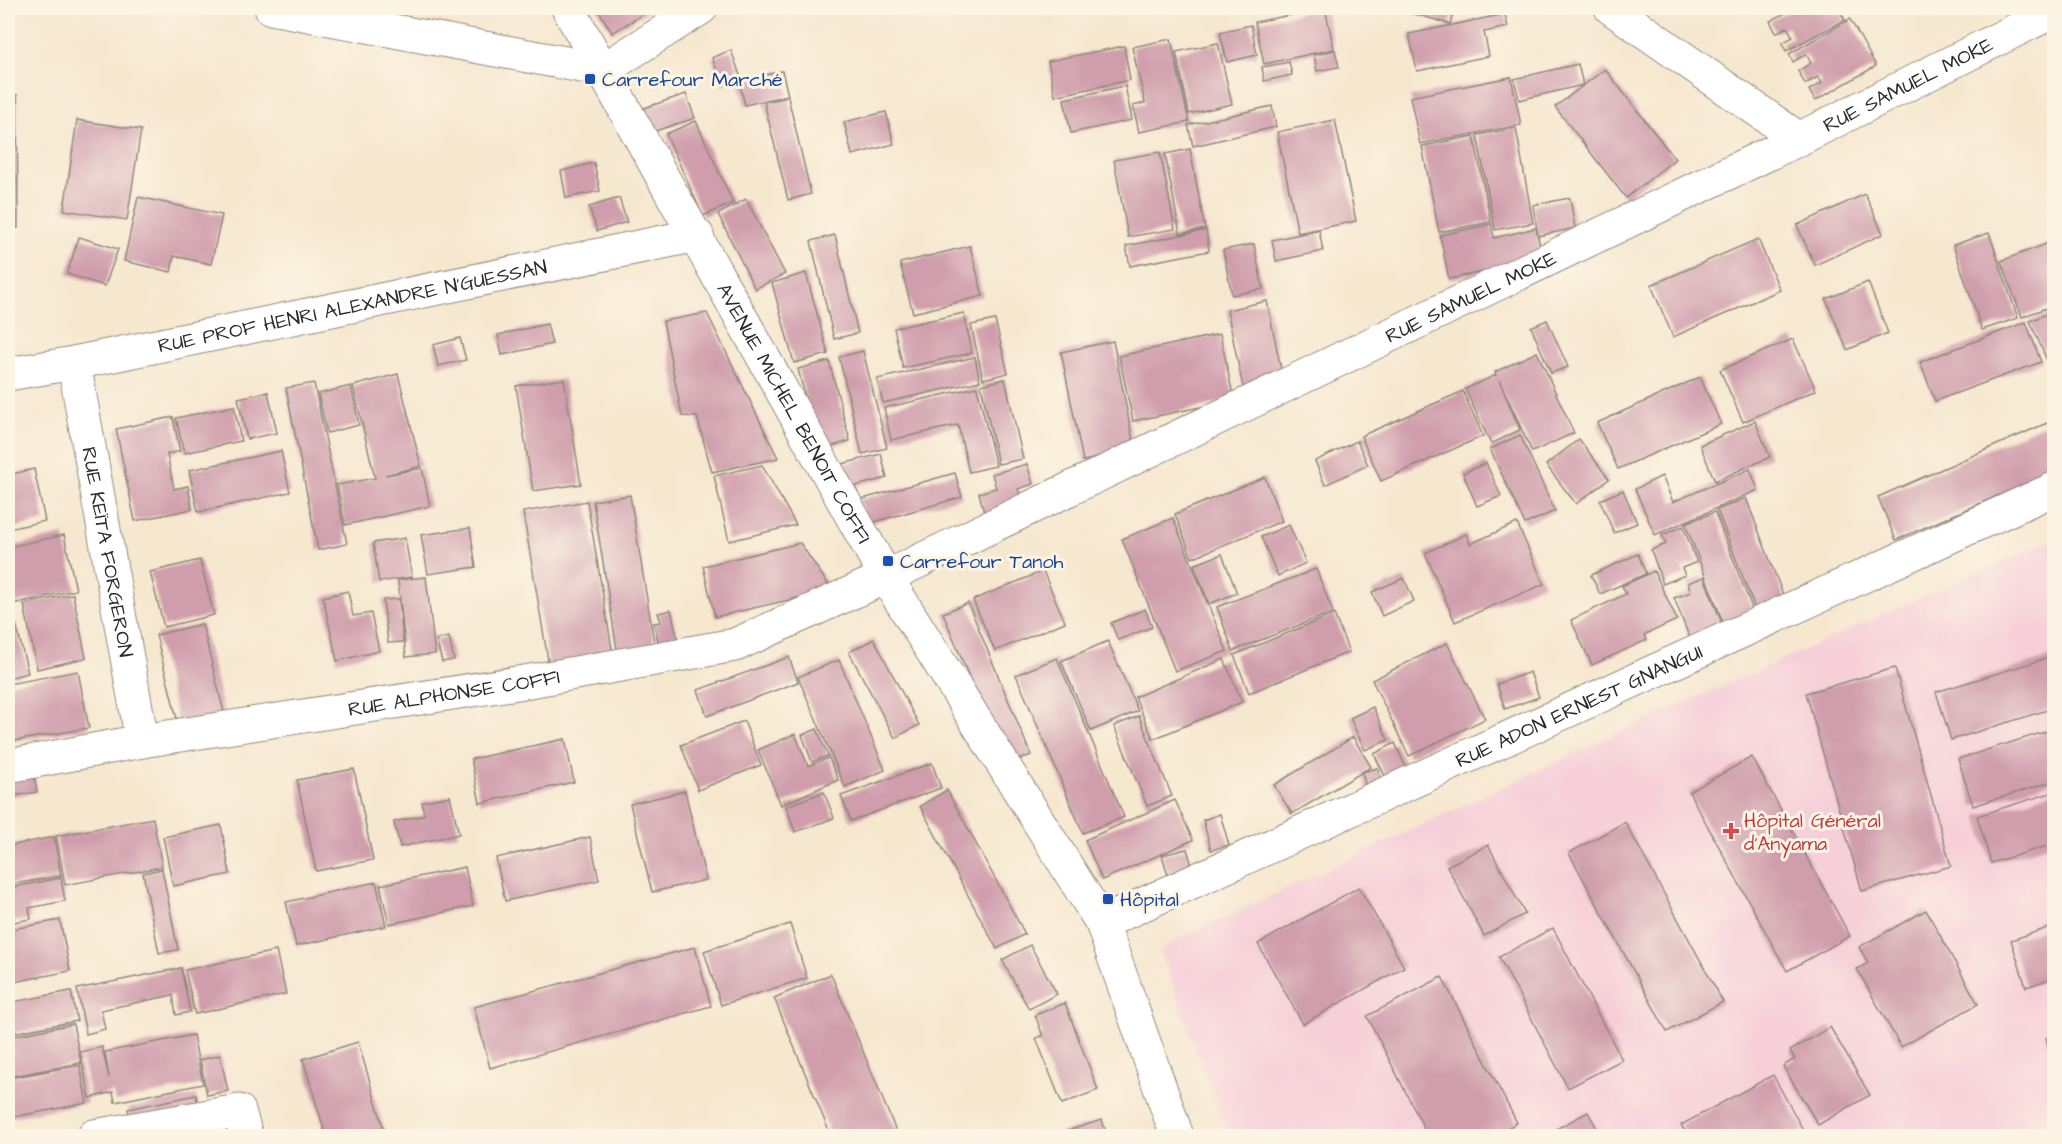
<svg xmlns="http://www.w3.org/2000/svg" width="2062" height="1144" font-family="'Architects Daughter',sans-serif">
<rect width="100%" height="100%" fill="#fcf5e5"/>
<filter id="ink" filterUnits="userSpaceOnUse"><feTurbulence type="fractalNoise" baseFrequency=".0167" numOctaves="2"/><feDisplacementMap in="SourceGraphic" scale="12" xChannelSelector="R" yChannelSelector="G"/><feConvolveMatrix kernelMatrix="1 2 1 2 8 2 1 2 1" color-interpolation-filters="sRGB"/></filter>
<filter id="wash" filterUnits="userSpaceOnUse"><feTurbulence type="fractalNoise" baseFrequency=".008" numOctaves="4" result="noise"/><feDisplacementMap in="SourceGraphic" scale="24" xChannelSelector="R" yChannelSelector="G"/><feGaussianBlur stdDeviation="1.35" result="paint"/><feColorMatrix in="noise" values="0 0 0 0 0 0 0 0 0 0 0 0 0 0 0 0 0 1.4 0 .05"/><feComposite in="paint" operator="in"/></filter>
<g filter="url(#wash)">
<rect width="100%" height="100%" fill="#f6e7cf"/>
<polygon fill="#f6cfd9" points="2054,539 2054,1136 1228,1136 1160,951 1176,940 1639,723"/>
<g id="blocks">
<g fill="#cf9dac">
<polygon points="435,8 458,8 457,13"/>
<polygon points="597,8 653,8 612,33"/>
<polygon points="1325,8 1334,49 1264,64 1255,22"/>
<polygon points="1394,8 1455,8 1450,24"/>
<polygon points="1795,8 1838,8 1845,20 1786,51 1782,43 1793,37 1787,27 1776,33 1770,21"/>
<polygon points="1505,14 1508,27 1484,32 1489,56 1417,71 1409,34"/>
<polygon points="1850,19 1876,66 1815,101 1809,90 1822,83 1818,77 1805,84 1798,71 1811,63 1806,54 1793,62 1789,54"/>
<polygon points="1251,25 1257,55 1227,62 1220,32"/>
<polygon points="1171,39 1189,122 1139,132 1133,106 1145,103 1132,47"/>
<polygon points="1218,43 1232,104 1189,114 1176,52"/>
<polygon points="1124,46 1130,80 1055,96 1048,61"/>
<polygon points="731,50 741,78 723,85 712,58"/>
<polygon points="1335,50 1339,67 1317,71 1314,55"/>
<polygon points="1289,62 1292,75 1264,81 1262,67"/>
<polygon points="1578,64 1583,85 1519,100 1514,79"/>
<polygon points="1605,69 1675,159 1626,198 1555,107"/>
<polygon points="782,71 788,95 745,105 739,81"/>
<polygon points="1511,77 1521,125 1420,144 1410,97"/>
<polygon points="1125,86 1132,120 1071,133 1064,99"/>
<polygon points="686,94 695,118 643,135 635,111"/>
<polygon points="8,95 17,95 18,228 8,228"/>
<polygon points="788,97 811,194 788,200 764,102"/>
<polygon points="1272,106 1276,127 1193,146 1188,125"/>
<polygon points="886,112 894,144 852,155 844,122"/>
<polygon points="77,120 141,130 127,220 64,210"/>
<polygon points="1335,120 1356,221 1298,233 1277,132"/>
<polygon points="696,121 733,203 703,216 666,134"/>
<polygon points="1516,128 1533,223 1495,230 1477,135"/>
<polygon points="1474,136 1491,222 1439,232 1422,146"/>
<polygon points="1190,149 1205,229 1180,234 1165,154"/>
<polygon points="1160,152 1175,229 1128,237 1114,160"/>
<polygon points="594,163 600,191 566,198 561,171"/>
<polygon points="1865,194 1883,234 1815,265 1797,225"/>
<polygon points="138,197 222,215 211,264 174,256 171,272 124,261"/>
<polygon points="619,198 627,222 597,231 589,207"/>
<polygon points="1570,198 1575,228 1538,236 1533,205"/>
<polygon points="746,199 785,274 755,289 718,214"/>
<polygon points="1491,224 1494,238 1536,228 1543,259 1449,279 1440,235"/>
<polygon points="1206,230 1209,251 1130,266 1126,246"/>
<polygon points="1319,230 1323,251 1276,261 1272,240"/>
<polygon points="1989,233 2018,318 1982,330 1953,245"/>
<polygon points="835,235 858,333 834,339 811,241"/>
<polygon points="79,237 118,249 105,286 67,274"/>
<polygon points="1758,239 1780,290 1673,337 1651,285"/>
<polygon points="2054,241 2054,305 2022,317 2001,261"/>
<polygon points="1254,244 1263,289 1232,295 1223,250"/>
<polygon points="970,246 983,296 913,313 900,263"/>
<polygon points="806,273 828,354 794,363 772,283"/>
<polygon points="1868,282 1888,333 1847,350 1826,299"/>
<polygon points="1267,301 1284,384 1244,392 1227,310"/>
<polygon points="2054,311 2054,377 2030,321"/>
<polygon points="707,313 778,458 712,472 697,417 682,416 663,321"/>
<polygon points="964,313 972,353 903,368 894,328"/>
<polygon points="995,320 1008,373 983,379 971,325"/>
<polygon points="1547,320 1568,367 1551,373 1531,327"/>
<polygon points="2026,322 2041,362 1935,401 1920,362"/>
<polygon points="547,324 552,344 502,355 498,335"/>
<polygon points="1220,334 1234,400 1133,421 1119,356"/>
<polygon points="460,338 466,360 438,366 433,345"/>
<polygon points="1793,339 1816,390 1743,422 1720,370"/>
<polygon points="1113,341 1135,451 1083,461 1061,352"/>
<polygon points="863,351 887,448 862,454 839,357"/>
<polygon points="1537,352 1574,433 1532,452 1499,380 1520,430 1491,444 1465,389 1496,375 1495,372"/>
<polygon points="975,357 980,381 883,403 877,379"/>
<polygon points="829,361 850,441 819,450 798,369"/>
<polygon points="398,374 421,466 385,475 422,468 430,506 345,525 337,485 375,478 353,386"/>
<polygon points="1700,377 1721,424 1618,469 1597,423"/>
<polygon points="564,379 581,484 533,491 516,386"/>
<polygon points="1005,379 1023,459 998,464 981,385"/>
<polygon points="314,383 347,544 318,550 286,388"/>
<polygon points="351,386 359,425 327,433 318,394"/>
<polygon points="977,387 996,466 969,472 958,425 891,440 884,408"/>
<polygon points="1463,391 1483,436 1381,481 1361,436"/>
<polygon points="268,392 277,433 247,439 238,398"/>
<polygon points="234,406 241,441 184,453 176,418"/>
<polygon points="173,417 180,451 167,454 174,489 188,486 192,509 135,521 116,429"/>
<polygon points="2054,420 2054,471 1896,540 1878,497"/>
<polygon points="1755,421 1770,457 1715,481 1700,445"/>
<polygon points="1520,435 1555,511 1525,524 1490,449"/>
<polygon points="1579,439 1609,479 1576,504 1546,465"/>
<polygon points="1357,441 1368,465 1325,485 1315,461"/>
<polygon points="281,451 290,492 198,512 189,470"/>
<polygon points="881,454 887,478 848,488 842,464"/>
<polygon points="1486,463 1501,496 1477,506 1463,473"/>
<polygon points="1027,464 1033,484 1018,489 1023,504 985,516 979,493 996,488 992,474"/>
<polygon points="762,465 796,525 729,541 714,476"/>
<polygon points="34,469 45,521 8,529 8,475"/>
<polygon points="1750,469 1758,490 1655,535 1635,489 1662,476 1673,502"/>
<polygon points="955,473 962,497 867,524 859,500"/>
<polygon points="1265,477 1282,521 1192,558 1175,514"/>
<polygon points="1623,490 1637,523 1614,533 1600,500"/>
<polygon points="630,495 655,648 618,655 593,501"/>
<polygon points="1746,498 1785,600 1756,611 1717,510"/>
<polygon points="587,501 613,655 549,666 523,512"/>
<polygon points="1715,512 1754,613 1724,625 1685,523"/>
<polygon points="1173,518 1227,651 1175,671 1122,539"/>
<polygon points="1517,523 1544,584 1455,622 1425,553 1466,534 1470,544"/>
<polygon points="1289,525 1306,563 1278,576 1261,537"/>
<polygon points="1683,526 1697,562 1682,568 1685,575 1663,584 1651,550 1666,544 1662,535"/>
<polygon points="470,528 476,567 428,574 421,535"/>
<polygon points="64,535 76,590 8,605 8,547"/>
<polygon points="405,538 412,577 379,582 373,543"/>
<polygon points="800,543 832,590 715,617 703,566"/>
<polygon points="1222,554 1237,593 1209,604 1194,565"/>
<polygon points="1638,554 1646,574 1600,594 1591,575"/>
<polygon points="200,560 214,615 164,627 150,572"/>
<polygon points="1316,569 1333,612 1233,651 1217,607"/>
<polygon points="1043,571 1065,622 995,651 973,600"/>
<polygon points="1654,571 1677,620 1644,635 1647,640 1592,665 1571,620 1626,594 1622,586"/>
<polygon points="426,577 435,654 406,657 398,580"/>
<polygon points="1704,577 1723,626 1690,639 1674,598 1691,592 1688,583"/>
<polygon points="1404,578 1414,601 1382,616 1372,592"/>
<polygon points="348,591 353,616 371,613 379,651 337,661 323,597"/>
<polygon points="73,594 86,658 37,669 24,604"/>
<polygon points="399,599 403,642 388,643 383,600"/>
<polygon points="968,603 1031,755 1005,765 943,613"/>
<polygon points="1145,609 1152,627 1118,640 1111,623"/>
<polygon points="671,610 678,640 659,645 654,623 661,622 658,613"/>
<polygon points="1334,614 1349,652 1249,693 1234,655"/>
<polygon points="16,624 28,673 8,678 8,626"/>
<polygon points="202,624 225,716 179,727 156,635"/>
<polygon points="449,637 454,660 442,662 436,639"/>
<polygon points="874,639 919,725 895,738 849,652"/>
<polygon points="1108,641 1138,711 1091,731 1061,661"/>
<polygon points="1447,643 1485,719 1409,756 1372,680"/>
<polygon points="2054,656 2054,708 1951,740 1936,692"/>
<polygon points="789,657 798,682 707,716 698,690"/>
<polygon points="1057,658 1124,817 1083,833 1016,675"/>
<polygon points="1224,659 1242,702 1153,739 1135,697"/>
<polygon points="839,660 885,770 845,787 798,677"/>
<polygon points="1895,668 1951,866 1862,891 1806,693"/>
<polygon points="78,671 89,728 8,742 8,684"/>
<polygon points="1530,672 1539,697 1505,709 1497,684"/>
<polygon points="1373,707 1388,740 1365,750 1350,718"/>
<polygon points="1139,716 1172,796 1147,806 1114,726"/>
<polygon points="744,721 761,765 698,790 681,745"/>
<polygon points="817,729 828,756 812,762 802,735"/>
<polygon points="2054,729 2054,781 1973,806 1958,759"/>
<polygon points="795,734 808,766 829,758 838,780 781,805 758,750"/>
<polygon points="1353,737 1371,767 1292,814 1274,785"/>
<polygon points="565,739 574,782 480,803 471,759"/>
<polygon points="1395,743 1407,770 1387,780 1374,754"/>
<polygon points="1752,757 1850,936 1787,971 1689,792"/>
<polygon points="932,763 941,788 851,821 841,796"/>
<polygon points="1378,768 1383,789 1367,793 1362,772"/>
<polygon points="33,769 37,792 8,797 8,773"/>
<polygon points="354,769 373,860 316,871 297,780"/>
<polygon points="947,790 1025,934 997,949 920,806"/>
<polygon points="685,791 706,880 652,892 630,804"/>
<polygon points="824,792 834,818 795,832 786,806"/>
<polygon points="2054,792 2054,844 1991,863 1977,816"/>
<polygon points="450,796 459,834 400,847 394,822 424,815 422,802"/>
<polygon points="1175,800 1193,840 1102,880 1085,840"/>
<polygon points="1220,814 1229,845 1211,850 1203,820"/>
<polygon points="153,818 162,867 65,885 56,836"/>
<polygon points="1625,822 1723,1002 1667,1032 1569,853"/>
<polygon points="221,825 230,874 173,886 163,837"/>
<polygon points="54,837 61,876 8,885 8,846"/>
<polygon points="590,837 599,880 505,901 496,858"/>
<polygon points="1488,845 1525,914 1484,936 1447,866"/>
<polygon points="1187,849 1195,876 1170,882 1162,855"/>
<polygon points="465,867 473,906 389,924 380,885"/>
<polygon points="162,869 178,950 159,953 143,873"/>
<polygon points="61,878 65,901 29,908 31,919 8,923 8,888"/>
<polygon points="376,882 386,926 296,946 286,902"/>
<polygon points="1359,887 1404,967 1303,1024 1258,944"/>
<polygon points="1926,910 1978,1004 1901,1047 1857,969 1868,963 1859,947"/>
<polygon points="60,920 70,971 8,983 8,930"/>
<polygon points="790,924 807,978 721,1005 704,951"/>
<polygon points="2054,926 2054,978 2026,987 2011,940"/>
<polygon points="1553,928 1622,1060 1568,1088 1499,957"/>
<polygon points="1030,945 1057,994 1029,1009 1002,960"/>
<polygon points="695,947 711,1006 490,1068 474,1007"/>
<polygon points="276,951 286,994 195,1014 185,970"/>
<polygon points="181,968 190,1012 176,1015 173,995 101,1010 105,1029 86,1034 77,989"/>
<polygon points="831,974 898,1136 831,1136 774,998"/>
<polygon points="1442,977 1517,1123 1491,1136 1428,1136 1367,1016"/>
<polygon points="71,991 77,1021 8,1034 8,1003"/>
<polygon points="1065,1003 1098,1090 1062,1104 1036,1038 1043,1036 1035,1015"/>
<polygon points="73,1024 81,1063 8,1077 8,1037"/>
<polygon points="1830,1027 1870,1095 1818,1125 1783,1066 1795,1059 1790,1051"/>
<polygon points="193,1035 203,1084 115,1102 113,1092 90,1098 80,1052 102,1047 109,1078 105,1052"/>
<polygon points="2054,1035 2054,1064 2046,1038"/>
<polygon points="358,1042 386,1136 326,1136 303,1059"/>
<polygon points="220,1055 228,1091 207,1095 200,1060"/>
<polygon points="80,1065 87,1103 8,1118 8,1078"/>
<polygon points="1773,1075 1803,1130 1791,1136 1688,1136 1681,1125"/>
<polygon points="196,1095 200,1115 133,1130 128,1109"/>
<polygon points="1588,1112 1601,1136 1543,1136"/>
<polygon points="1102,1120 1107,1136 1061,1136 1060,1133"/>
</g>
</g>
</g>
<g filter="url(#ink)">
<use href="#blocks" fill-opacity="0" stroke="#90897d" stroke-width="1.5"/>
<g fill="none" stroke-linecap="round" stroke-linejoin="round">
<g stroke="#90897d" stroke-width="35">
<g id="street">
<polyline points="271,8 603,70 701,8"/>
<polyline points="1611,8 1799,139"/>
<path id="s1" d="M74,363l68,378"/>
<path id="s2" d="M8,374l66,-11 623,-128"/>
<path id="s3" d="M8,766l134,-25 382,-59 211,-37 151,-68 913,-438 255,-128"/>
<path id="s4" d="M1102,923l952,-434"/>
<polyline points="94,1136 239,1111 246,1136"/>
</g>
</g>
<g stroke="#90897d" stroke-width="35">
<g id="secondary">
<path id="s5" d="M568,8l318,569 216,346 75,213"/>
</g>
</g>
<use href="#street" stroke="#fff" stroke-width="33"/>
<use href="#secondary" stroke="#fff" stroke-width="33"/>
</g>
</g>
<g fill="#1a4fb4" stroke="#fcf5e5" stroke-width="2">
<rect x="584" y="73" width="12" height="12" rx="3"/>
<rect x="882" y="555" width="12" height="12" rx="3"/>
<rect x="1102" y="893" width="12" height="12" rx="3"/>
</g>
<path fill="#e0444e" stroke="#fcf5e5" stroke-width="2" d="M1728 822h6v6h6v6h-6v6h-6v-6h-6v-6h6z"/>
<g text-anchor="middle" stroke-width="6" stroke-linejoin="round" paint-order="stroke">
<g font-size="20" fill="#164399" stroke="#fcf5e5" text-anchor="start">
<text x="602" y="86">Carrefour Marché</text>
<text x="900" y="568">Carrefour Tanoh</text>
<text x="1120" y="906">Hôpital</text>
</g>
<g font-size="20" fill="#2b2b2b" stroke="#fcf5e5">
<text dy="7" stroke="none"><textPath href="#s3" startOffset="2037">RUE SAMUEL MOKE</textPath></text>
<text dy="7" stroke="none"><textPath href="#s3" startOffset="1551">RUE SAMUEL MOKE</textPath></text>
<text dy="7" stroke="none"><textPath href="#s2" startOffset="351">RUE PROF HENRI ALEXANDRE N'GUESSAN</textPath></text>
<text dy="7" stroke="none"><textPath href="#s5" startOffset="464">AVENUE MICHEL BENOIT COFFI</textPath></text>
<text dy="7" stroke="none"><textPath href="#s1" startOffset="192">RUE KEÏTA FORGERON</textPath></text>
<text dy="7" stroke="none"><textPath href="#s3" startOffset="452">RUE ALPHONSE COFFI</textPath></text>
<text dy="7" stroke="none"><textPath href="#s4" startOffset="524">RUE ADON ERNEST GNANGUI</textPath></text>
</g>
<g font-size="20" fill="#be3a42" stroke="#fcf5e5" text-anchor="start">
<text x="1744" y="827">Hôpital Général<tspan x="1744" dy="23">d'Anyama</tspan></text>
</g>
</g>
<rect width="2062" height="1144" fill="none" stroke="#fcf5e5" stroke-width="30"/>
</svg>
